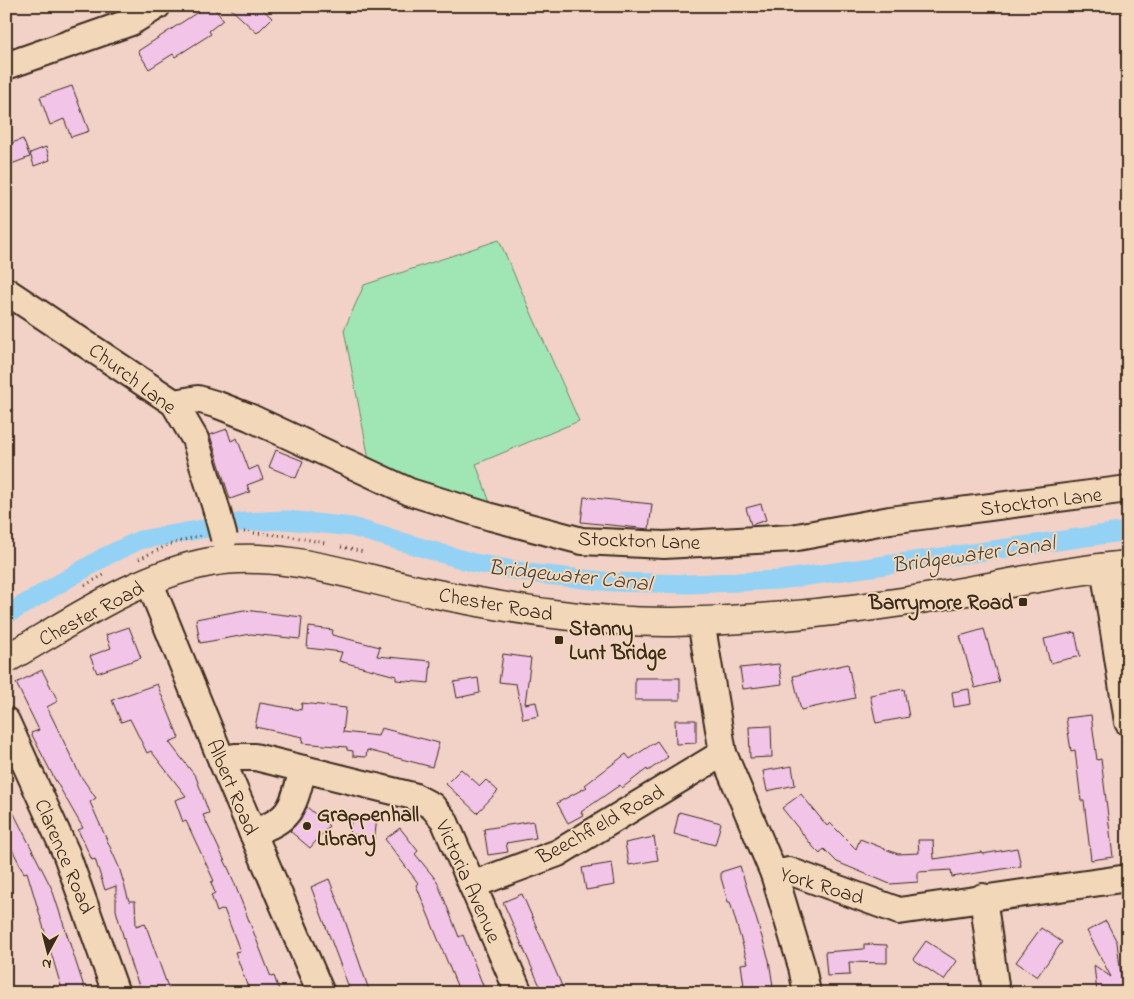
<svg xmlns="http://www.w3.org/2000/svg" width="1134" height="999" font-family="'Indie Flower',sans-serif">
<rect width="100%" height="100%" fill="#f2d1c7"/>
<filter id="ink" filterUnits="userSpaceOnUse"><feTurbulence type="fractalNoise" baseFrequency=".02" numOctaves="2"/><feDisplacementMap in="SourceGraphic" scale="10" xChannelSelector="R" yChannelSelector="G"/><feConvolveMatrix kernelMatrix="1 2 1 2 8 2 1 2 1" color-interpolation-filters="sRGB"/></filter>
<g filter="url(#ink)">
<polygon fill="#9fe6b4" stroke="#6d8869" points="499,240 579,421 476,464 492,508 367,463 368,454 344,330 364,285"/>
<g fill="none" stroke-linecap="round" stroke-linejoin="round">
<polyline stroke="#93d2f4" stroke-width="19" points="6,615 106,556 140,540 243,522 287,520 352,527 474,563 536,574 613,582 689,584 779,580 1128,531"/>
</g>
<g fill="#f2c4e8" stroke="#3b2a1e">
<polygon points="207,6 213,6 223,20 209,31 211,34 175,57 173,54 149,69 138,51"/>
<polygon points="228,6 259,6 272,18 257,33"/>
<polygon points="72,86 89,131 71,137 64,119 50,125 40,97"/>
<polygon points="23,139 30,157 6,166 6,145"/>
<polygon points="46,147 50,160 34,166 30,153"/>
<polygon points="227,429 231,441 237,438 249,470 258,466 263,479 247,485 250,492 230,499 210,435"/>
<polygon points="276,450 303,461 296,478 269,467"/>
<polygon points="584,497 652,504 649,529 581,522"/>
<polygon points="761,504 766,520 751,525 746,508"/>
<polygon points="244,610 302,617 300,639 251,634 200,643 196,619"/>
<polygon points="129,627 141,658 97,673 90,656 111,648 106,635"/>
<polygon points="309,627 333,630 332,635 380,647 377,656 431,661 429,683 396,680 396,676 339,661 342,652 307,648"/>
<polygon points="984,629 999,682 975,688 960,636"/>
<polygon points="1075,632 1080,656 1050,663 1044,639"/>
<polygon points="503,654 531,658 525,704 536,702 539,716 523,719 516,684 499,682"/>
<polygon points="779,664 782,684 743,689 740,668"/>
<polygon points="848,664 855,698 801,710 793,676"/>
<polygon points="42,670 58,701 47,707 80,775 96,798 90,802 119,867 129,901 135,901 136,926 145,923 170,993 142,993 131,965 116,910 116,886 105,890 95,859 92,860 78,830 83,828 53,776 31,733 39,730 16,683"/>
<polygon points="478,678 480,693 457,698 454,682"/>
<rect x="635" y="678" width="45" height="22"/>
<polygon points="157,684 179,738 169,742 196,777 209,813 203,815 230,872 271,977 274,976 280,993 250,993 235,952 240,951 229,922 224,909 217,912 211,895 215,893 211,882 214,881 186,821 183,822 175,800 186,796 151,751 147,753 130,719 121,722 112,700"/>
<polygon points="904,689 909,717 876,723 870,695"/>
<polygon points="969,689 971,704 954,707 952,692"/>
<polygon points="260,703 301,710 302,703 346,708 343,732 378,736 381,728 439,743 432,767 367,750 366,757 353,756 353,751 347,750 347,747 302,743 303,737 255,727"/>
<polygon points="1091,715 1097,760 1101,759 1113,857 1091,860 1084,801 1081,801 1075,750 1071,751 1066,718"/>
<polygon points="675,720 696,720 696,743 676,744"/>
<polygon points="771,726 772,757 750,758 749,727"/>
<polygon points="657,741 668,757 648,771 647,769 622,788 620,785 581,812 583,815 568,823 557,803 587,787 585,785 626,754 630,759"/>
<polygon points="792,766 795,785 767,791 763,771"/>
<polygon points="461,769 480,786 486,780 498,791 477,813 446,784"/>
<polygon points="801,794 827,826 830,823 856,849 860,839 898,854 919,853 918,840 933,840 934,859 982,852 983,854 1017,848 1021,866 952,877 951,870 918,872 918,882 890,884 837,862 824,849 820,854 814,848 782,808"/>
<polygon points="6,798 52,889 86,993 63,993 27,872 24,873 6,837"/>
<polygon points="307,807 329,826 310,848 290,831 300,820"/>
<polygon points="679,812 721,823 715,845 674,834"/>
<polygon points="352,815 377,818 374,843 358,841 359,835 349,834"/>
<polygon points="533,821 536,838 506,843 508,852 488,855 484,829"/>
<polygon points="400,828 418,851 415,854 437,881 459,937 463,935 486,993 460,993 416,885 418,883 385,839"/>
<polygon points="654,837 658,860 629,865 625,843"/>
<polygon points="612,863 615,885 586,890 582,868"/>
<polygon points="740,866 769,960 774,993 745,993 741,964 748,963 730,902 728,902 721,878 721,872"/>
<polygon points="329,879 342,912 370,993 351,993 311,887"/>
<polygon points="522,894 537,928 565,993 543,993 503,902"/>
<polygon points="1106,921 1117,942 1122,985 1128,989 1128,993 1097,993 1094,965 1111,977 1087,931"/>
<polygon points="1041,928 1062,942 1037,977 1016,962"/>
<polygon points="926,941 957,961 944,980 913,959"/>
<polygon points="864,944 887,945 887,963 849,962 850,975 827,976 825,952 864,949"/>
</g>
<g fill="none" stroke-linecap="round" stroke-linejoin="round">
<g stroke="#3b2a1e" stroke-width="30">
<g id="minor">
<polyline points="6,66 131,22 157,6"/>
<polyline points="6,291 174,403 195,439 216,508"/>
<polyline points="174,403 198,399 218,405 249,417 410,492 491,517 582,541 664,545 792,538 890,520 1128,489"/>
<polyline points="1104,567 1128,722"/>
<polyline points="149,581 222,761 321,993"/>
<polyline points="701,621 723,753 774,874 789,871 899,911 1128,878"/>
<polyline points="6,721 66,853 116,993"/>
<polyline points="222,761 235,757 255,757 413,796 432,806 444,820 519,993"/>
<path d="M252,832c40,-11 41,-26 51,-63"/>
<polyline points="774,874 802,967 807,993"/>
<polyline points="472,885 558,853 723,753"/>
<polyline points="983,897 996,993"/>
</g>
</g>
<g stroke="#3b2a1e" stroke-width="31">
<path id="major" d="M6,659c64,-36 130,-83 204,-97 74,-13 150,17 222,31 79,16 161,30 242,29 94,-2 189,-12 282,-29 57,-10 114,-23 172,-28"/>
</g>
<g stroke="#3b2a1e" stroke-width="3" stroke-dasharray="1 4" stroke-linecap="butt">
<polyline points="244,532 289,536 325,543"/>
<polyline points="341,547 364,552"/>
<polyline points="139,559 168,545 201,535"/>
<polyline points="85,585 104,575"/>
</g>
<use href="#minor" stroke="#f2d7b9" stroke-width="26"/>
<use href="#major" stroke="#f2d7b9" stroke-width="28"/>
<g stroke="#3b2a1e" stroke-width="30" stroke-linecap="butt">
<polyline id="minor-bridge" points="216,508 224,538"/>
</g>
<use href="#minor-bridge" stroke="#f2d7b9" stroke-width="26"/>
</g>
</g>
<g fill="#3b2a1e" stroke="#f2d7b9" stroke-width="2">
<rect x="1018" y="597" width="10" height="10" rx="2.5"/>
<rect x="554" y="635" width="10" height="10" rx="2.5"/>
<circle cx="307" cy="826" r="5"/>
</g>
<g text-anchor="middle" stroke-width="4" stroke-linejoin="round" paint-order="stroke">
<g font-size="21" fill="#3b2a1e" stroke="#f2d7b9">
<text transform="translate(133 378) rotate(37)" y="7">Church Lane</text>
<text transform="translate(1041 501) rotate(-7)" y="7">Stockton Lane</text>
<text transform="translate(639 540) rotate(2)" y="7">Stockton Lane</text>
<text transform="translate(496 604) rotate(10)" y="7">Chester Road</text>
<text transform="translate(91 613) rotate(-28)" y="7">Chester Road</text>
<text transform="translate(233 787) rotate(67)" y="7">Albert Road</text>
<text transform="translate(600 824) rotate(-29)" y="7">Beechfield Road</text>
<text transform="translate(65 856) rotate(67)" y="7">Clarence Road</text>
<text transform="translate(469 881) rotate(66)" y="7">Victoria Avenue</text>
<text transform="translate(822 885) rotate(17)" y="7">York Road</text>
</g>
<g font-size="21" font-weight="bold" fill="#3b2a1e" stroke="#f2d7b9" text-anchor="start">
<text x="1013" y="609" text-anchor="end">Barrymore Road</text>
<text x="569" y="635">Stanny<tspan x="569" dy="24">Lunt Bridge</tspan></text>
<text x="317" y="821">Grappenhall<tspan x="317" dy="24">Library</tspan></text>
</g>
<g font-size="22" font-style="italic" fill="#48433e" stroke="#f2d7b9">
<text transform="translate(973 553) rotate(-8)" y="8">Bridgewater Canal</text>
<text transform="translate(570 574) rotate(6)" y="8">Bridgewater Canal</text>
</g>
</g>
<rect width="1134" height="999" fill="none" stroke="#f2d7b9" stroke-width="25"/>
<rect x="12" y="12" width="1109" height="974" fill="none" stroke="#3b2a1e" stroke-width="2" filter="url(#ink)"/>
<g transform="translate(48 952) rotate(187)" stroke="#f2d7b9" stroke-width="4" paint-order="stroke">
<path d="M0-4L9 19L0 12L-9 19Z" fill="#3b2a1e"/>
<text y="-8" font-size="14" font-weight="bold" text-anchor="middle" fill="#3b2a1e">N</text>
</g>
</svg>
